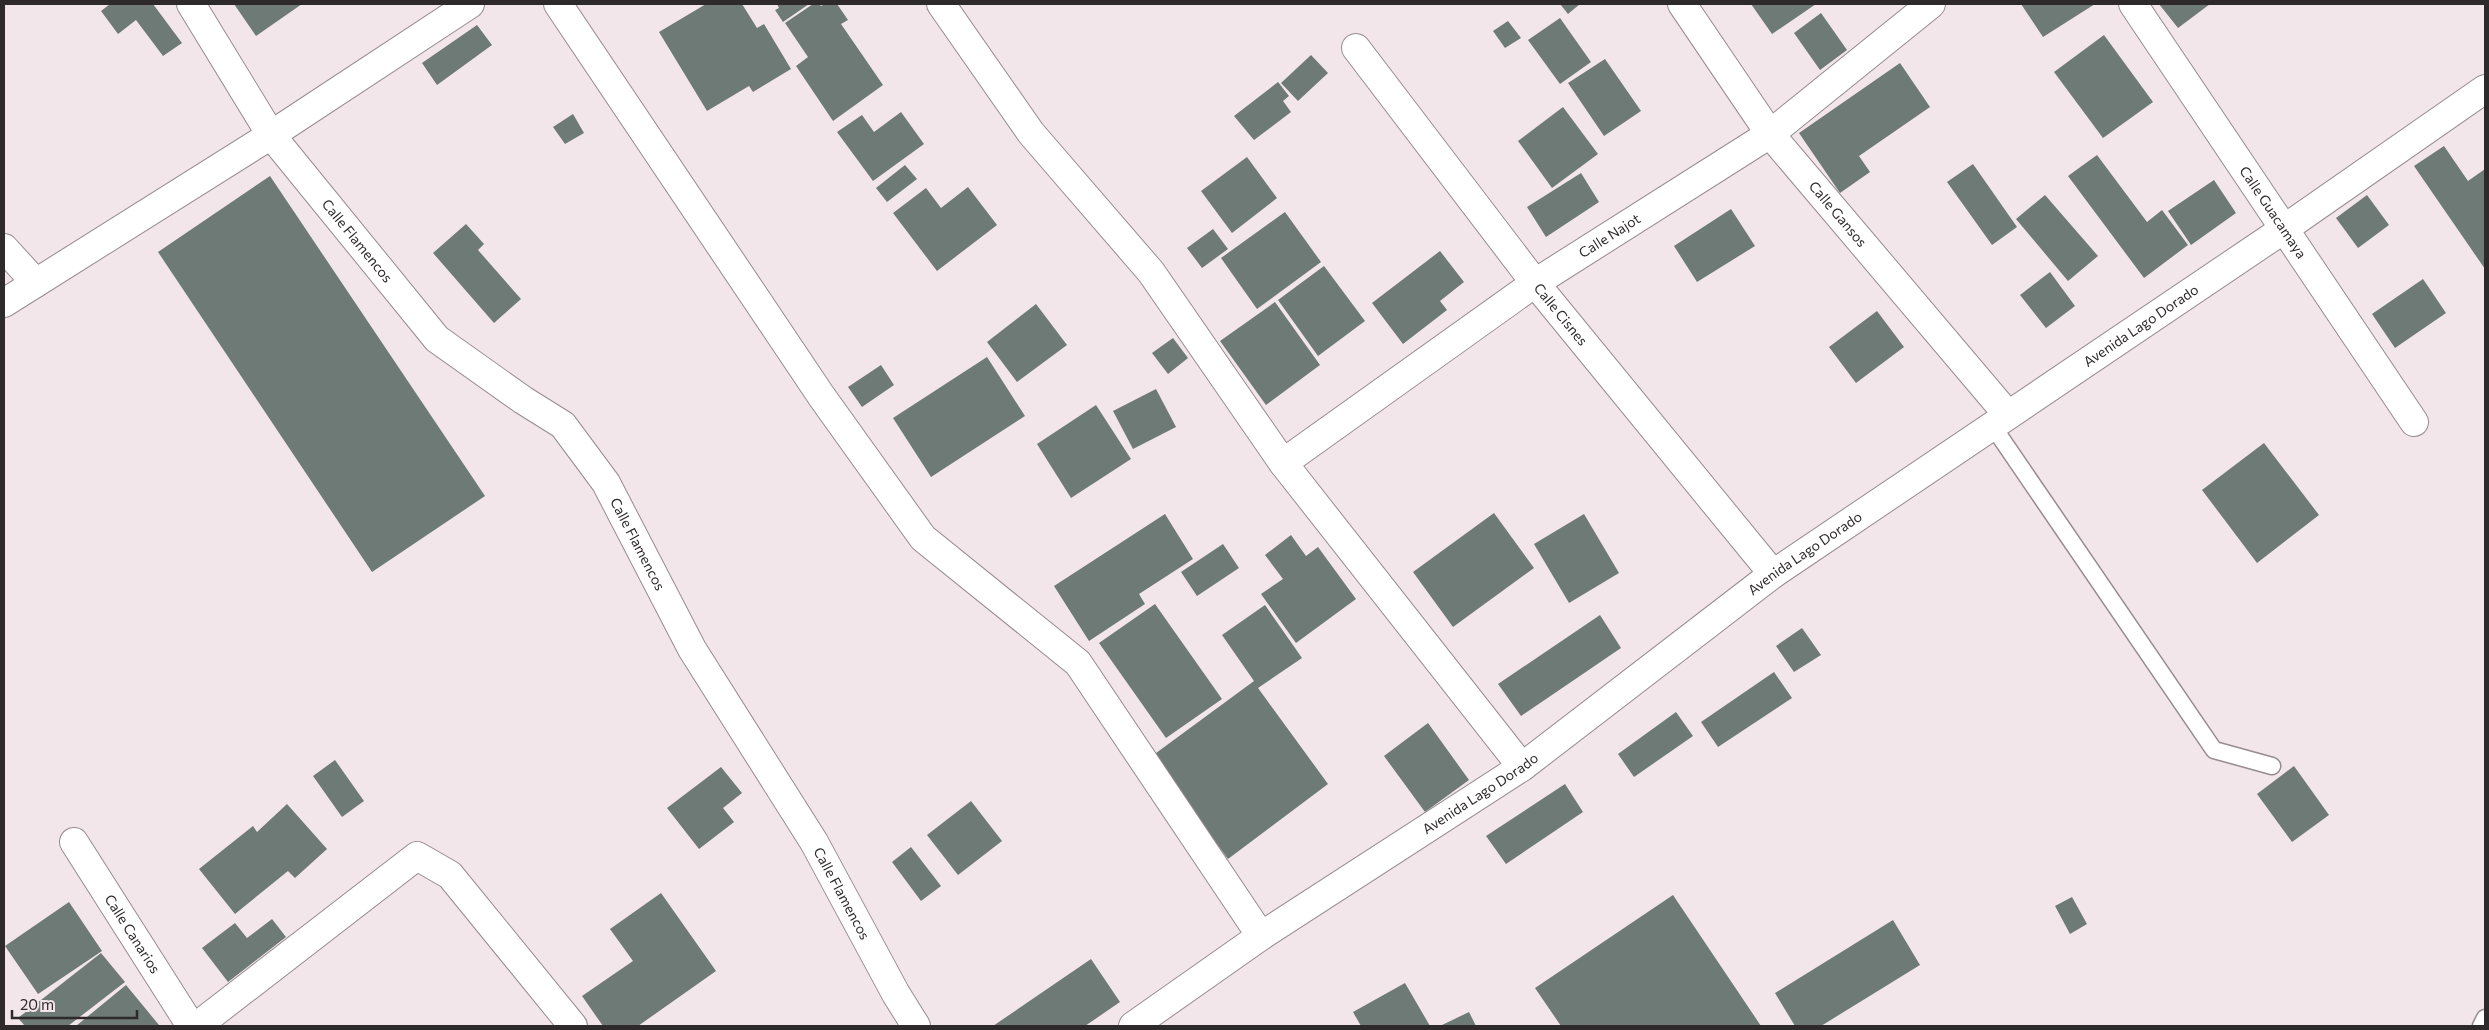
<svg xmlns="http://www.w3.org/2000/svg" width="2489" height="1030" font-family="Commissioner,sans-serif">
<rect width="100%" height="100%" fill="#f2e6eb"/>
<g fill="#6e7a76">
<polygon points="110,4 153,4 182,43 163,56 136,20 118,34 101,11"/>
<polygon points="234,4 302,4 256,36"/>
<polygon points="706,4 742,4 757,28 764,24 791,69 753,92 749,86 707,111 659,32"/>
<polygon points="777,4 809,4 783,22 775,10 779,8"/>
<polygon points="813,4 819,4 821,6 825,4 837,4 848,20 841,24 883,85 833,121 796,66 808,57 785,23"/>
<polygon points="1560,4 1580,4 1568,14"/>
<polygon points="1751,4 1816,4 1772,34"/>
<polygon points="2021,4 2095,4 2043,37"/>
<polygon points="2159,4 2210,4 2178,28"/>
<polygon points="1821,13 1847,50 1820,70 1794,33"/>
<polygon points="1560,18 1591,62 1560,84 1528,40"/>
<polygon points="1508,21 1521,38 1505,48 1493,31"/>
<polygon points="477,25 492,45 437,85 422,63"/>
<polygon points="2104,35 2153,102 2103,138 2054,72"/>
<polygon points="1311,55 1328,73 1298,101 1281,83"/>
<polygon points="1605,59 1641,111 1604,136 1568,83"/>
<polygon points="1900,63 1930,107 1859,156 1870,172 1840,193 1799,133"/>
<polygon points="1278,82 1289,96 1283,101 1291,112 1254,140 1234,116"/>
<polygon points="1563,107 1598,154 1552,188 1518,141"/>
<polygon points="901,112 924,144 873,181 837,132 862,115 874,132"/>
<polygon points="573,114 584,133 565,144 553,127"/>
<polygon points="2444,146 2468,181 2485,169 2485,269 2414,166"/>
<polygon points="2097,155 2147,222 2162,210 2188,245 2144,278 2068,176"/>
<polygon points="1247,157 1277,198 1232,233 1201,191"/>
<polygon points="1973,164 2017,227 1992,245 1947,182"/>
<polygon points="905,165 917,179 887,202 876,188"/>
<polygon points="1581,173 1599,202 1546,237 1527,207"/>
<polygon points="270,176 485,496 372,572 158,252"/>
<polygon points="2214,180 2236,213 2191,245 2168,211"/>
<polygon points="968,187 997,225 937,271 893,213 926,188 941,208"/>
<polygon points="2045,195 2098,256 2068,281 2016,219"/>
<polygon points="2367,195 2389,225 2358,248 2336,218"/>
<polygon points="1731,209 1755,246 1697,282 1674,246"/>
<polygon points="1285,212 1321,262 1257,309 1221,258"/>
<polygon points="466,224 484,244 478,250 521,299 494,323 433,253"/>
<polygon points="1213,229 1228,249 1202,268 1187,248"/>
<polygon points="1440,251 1464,282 1440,301 1447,310 1403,344 1372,303"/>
<polygon points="1324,266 1365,321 1318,356 1278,300"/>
<polygon points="2050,272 2075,306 2046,328 2020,295"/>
<polygon points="2423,279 2446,313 2395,348 2372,314"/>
<polygon points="1275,302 1320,365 1266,405 1220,341"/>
<polygon points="1036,304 1067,345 1017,382 987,342"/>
<polygon points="1877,311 1904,347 1856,383 1829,347"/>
<polygon points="1173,338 1188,358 1168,374 1152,353"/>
<polygon points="987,357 1025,416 931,477 893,418"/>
<polygon points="881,365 894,385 862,407 848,387"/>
<polygon points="1156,389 1176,427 1133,449 1113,411"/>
<polygon points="1096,405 1131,459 1071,498 1037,444"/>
<polygon points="2264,443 2319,515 2257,563 2202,490"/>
<polygon points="1494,513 1534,568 1453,627 1413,572"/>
<polygon points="1165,514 1193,559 1139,594 1145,604 1089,641 1054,586"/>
<polygon points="1584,514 1619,573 1569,603 1534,544"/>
<polygon points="1291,535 1306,556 1318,547 1356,599 1296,643 1261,594 1283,579 1265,555"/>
<polygon points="1223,544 1239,568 1197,596 1181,572"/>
<polygon points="1155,604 1222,699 1166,738 1099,643"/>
<polygon points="1265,605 1302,658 1258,688 1328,784 1228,859 1152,756 1254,681 1222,635"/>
<polygon points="1600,615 1621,648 1521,716 1498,684"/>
<polygon points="1802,628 1821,655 1794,672 1776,646"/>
<polygon points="1774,672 1792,698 1718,747 1701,722"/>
<polygon points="1676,712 1693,736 1634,777 1618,754"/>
<polygon points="1428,723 1469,780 1425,812 1384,756"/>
<polygon points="335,760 364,801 342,817 313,776"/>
<polygon points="2294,766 2329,815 2292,842 2257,794"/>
<polygon points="721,767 742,793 723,808 734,822 699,849 667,808"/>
<polygon points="1565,784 1583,812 1506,864 1486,836"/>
<polygon points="971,801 1002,841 958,875 927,835"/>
<polygon points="287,804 327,849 295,878 288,871 235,914 199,869 253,826 257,832"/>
<polygon points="911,847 941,886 921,901 892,862"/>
<polygon points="661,893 716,971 638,1026 603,1026 582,996 633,961 610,929"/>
<polygon points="1673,895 1761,1026 1561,1026 1535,988"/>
<polygon points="2072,897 2087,924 2070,934 2055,906"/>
<polygon points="69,902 102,951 38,994 5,946"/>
<polygon points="272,919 286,937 228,982 202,948 235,923 247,938"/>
<polygon points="1893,920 1920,965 1821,1026 1795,1026 1775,993"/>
<polygon points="101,953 125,982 68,1026 25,1026 18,1018"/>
<polygon points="1091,959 1120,1002 1085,1026 993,1026"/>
<polygon points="1405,983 1430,1026 1361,1026 1353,1012"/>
<polygon points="126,985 159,1025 76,1026"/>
<polygon points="1469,1012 1476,1026 1440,1026"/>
</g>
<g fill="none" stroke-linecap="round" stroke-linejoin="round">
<g stroke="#978b90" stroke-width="19">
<g id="service">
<polyline points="1992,425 2214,750 2272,766"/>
<polyline points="2481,1026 2485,1018"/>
</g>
</g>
<g stroke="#978b90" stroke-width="30">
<g id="minor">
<path id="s1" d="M191,4l80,131 166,204 86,61 40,25 43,58 86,166 122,193 82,152 20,32"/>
<polyline points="558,4 822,397 923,538 1078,663 1261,936"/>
<polyline points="941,4 1031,133 1151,272 1283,463 1522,767"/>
<path id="s2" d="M1682,4l88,130 238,281"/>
<path id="s3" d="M2133,4l281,418"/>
<path id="s4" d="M1356,48l179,235 238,291"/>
<polyline points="4,248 36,283"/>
<polyline points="4,303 271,135 470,4"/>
<path id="s5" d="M1283,463l252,-180 235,-149 161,-130"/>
<path id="s6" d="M74,842l117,184"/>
<polyline points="197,1026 417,856 450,875 573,1026"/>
<path id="s7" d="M1133,1026l128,-90 261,-169 251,-193 511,-345 201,-140"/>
</g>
</g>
<use href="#service" stroke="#fff" stroke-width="16"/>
<use href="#minor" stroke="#fff" stroke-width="28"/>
</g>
<g text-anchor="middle" stroke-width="4" stroke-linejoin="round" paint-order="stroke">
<g font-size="14" fill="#2e2a2c" stroke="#f2e6eb">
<text dy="5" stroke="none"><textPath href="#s3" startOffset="251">Calle Guacamaya</textPath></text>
<text dy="5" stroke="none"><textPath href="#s2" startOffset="262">Calle Gansos</textPath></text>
<text dy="5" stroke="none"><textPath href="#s5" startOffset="398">Calle Najot</textPath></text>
<text dy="5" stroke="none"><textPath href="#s1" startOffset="290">Calle Flamencos</textPath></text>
<text dy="5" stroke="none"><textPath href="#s4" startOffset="336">Calle Cisnes</textPath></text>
<text dy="5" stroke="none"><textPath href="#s7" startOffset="1228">Avenida Lago Dorado</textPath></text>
<text dy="5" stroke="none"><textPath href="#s1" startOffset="710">Calle Flamencos</textPath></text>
<text dy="5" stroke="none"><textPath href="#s7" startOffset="822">Avenida Lago Dorado</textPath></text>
<text dy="5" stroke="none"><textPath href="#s7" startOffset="418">Avenida Lago Dorado</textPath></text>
<text dy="5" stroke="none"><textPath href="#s1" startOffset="1115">Calle Flamencos</textPath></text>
<text dy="5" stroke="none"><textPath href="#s6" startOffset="109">Calle Canarios</textPath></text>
</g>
</g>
<rect width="2489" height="1030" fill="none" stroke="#2e2a2c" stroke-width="10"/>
<path d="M12 1010v8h125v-8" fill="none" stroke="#2e2a2c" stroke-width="2.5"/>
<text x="20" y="1010" font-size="15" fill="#2e2a2c" stroke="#f2e6eb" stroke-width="4" paint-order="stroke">20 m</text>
</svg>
